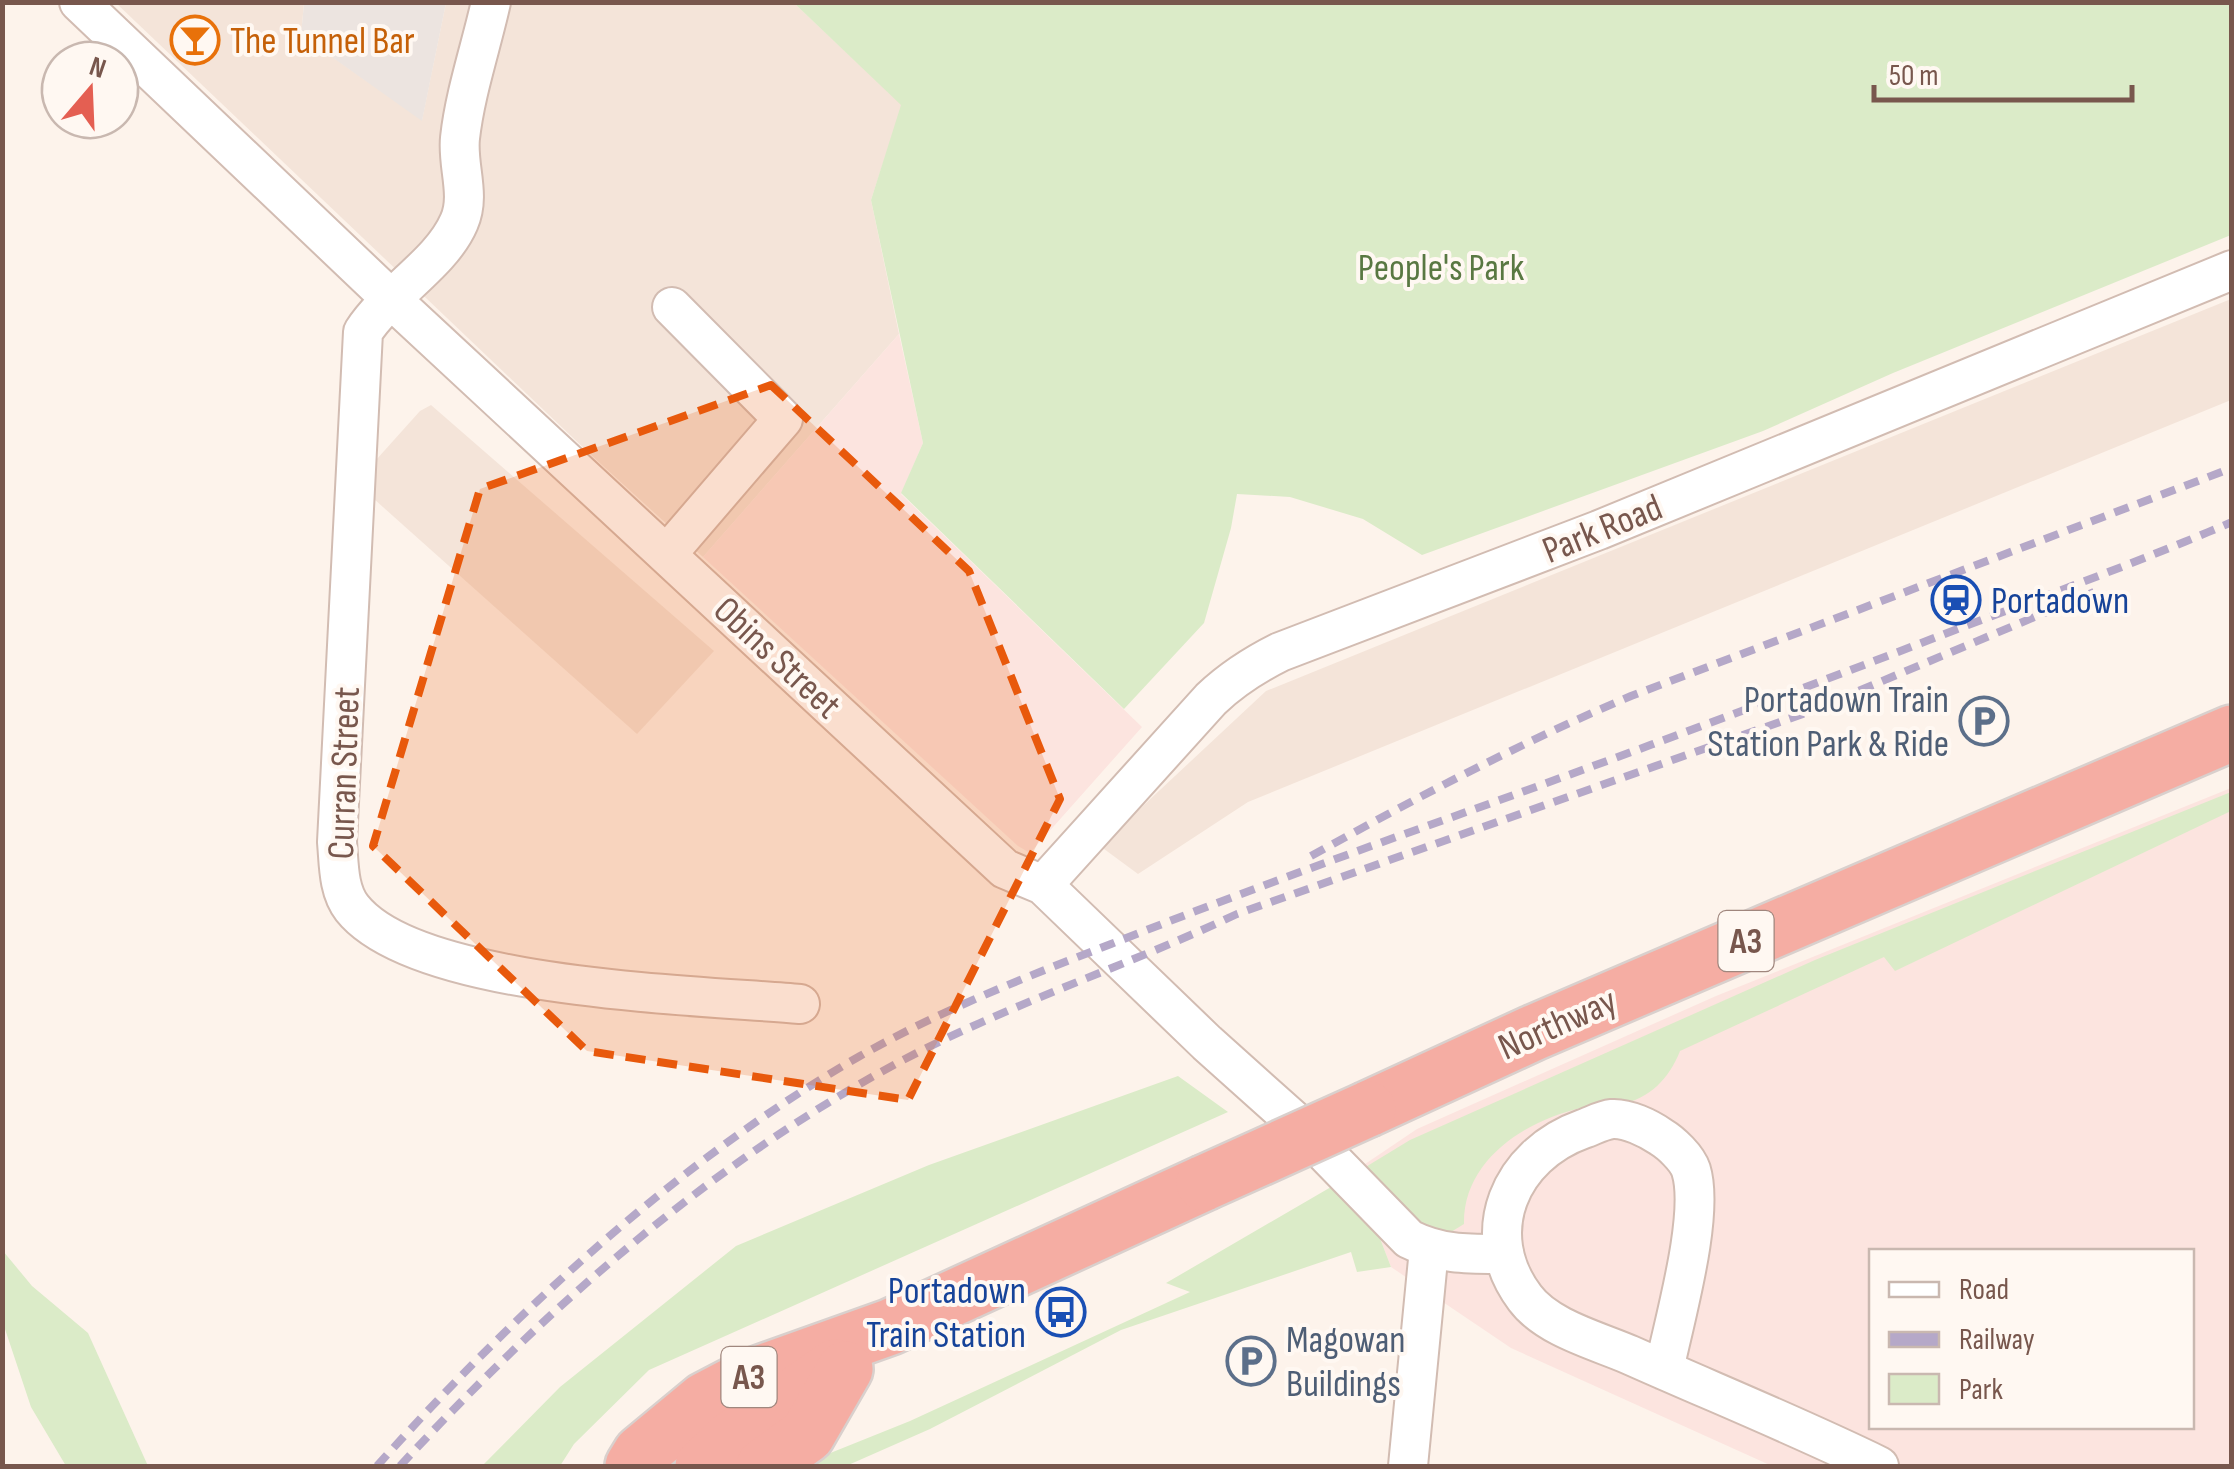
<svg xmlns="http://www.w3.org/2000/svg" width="2234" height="1469" font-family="'Sofia Sans Condensed',sans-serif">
<rect width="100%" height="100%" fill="#fdf3eb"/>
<g fill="#f4e4d9">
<polygon points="116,3 304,3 301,35 422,120 446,3 794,3 902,105 871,200 899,334 703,557 590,454"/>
<polygon points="2231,299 2231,400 1248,802 1138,874 1100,846 1266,691"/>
<polygon points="431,405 714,651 637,734 374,499 376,460 420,411"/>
</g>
<g fill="#fce4df" fill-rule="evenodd">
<polygon points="899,334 923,443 901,494 1142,727 1030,853 1018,846 703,557"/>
<path d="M2231,788v678h-459l-261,-118 -120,-81 -15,-39 -45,-41 86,-58 299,-133zM1872,1252h320v174h-320z"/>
</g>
<polygon fill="#ece4e0" points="304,3 446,3 422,121 301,35"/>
<g fill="#dbebc8">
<polygon points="794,3 2231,3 2231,235 1893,373 1763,431 1422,555 1363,519 1290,497 1237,494 1231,528 1204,623 1124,709 901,493 923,443 871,200 901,105"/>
<path d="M2231,792v19l-336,160 -11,-14 -204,94c-11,28 -30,47 -60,54 -13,3 -27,1 -39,3 -57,13 -118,53 -117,116l-13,8 -43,-12 -44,-52 46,-28 405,-180z"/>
<polygon points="1178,1076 1228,1112 649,1370 574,1444 560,1466 482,1466 560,1387 736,1246 929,1165"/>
<polygon points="1331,1187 1376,1228 1391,1267 1357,1272 1351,1252 1121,1330 930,1429 846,1466 798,1466 910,1421 1190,1292 1166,1283"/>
<polygon points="3,1251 32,1286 88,1333 148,1466 66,1466 31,1407 3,1323"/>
</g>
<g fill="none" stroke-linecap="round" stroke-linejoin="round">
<g stroke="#d2bcb2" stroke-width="42">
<g id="street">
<path d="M79,2l312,297 614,570 38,16 164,158 86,77 116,119c32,16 60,15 95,15"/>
<path d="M491,2c-10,45 -26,91 -31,136 -3,28 11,57 -1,84 -18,42 -71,71 -96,110l-26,510c2,22 1,48 15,66 64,81 346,87 448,96"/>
<polyline points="667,554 783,419 672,307"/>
<path d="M1043,885l168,-186c21,-20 43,-34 69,-47l319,-122 633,-260"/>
<path d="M1664,1370c10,-49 41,-155 27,-200 -4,-12 -20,-27 -30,-33 -13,-9 -34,-19 -49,-18 -10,1 -20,7 -29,10 -73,26 -107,104 -58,169 22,30 73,43 105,57 83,37 167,71 249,111"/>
<polyline points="1408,1466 1429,1249"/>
</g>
</g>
<g stroke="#d9d0cd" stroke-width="60">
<g id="highway">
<polyline points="1368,1109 1533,1033 2232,733"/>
<polyline points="633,1466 641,1453 705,1400 747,1378 890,1327 1204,1183"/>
<polyline points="703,1466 730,1440 835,1367"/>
<polyline points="764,1466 807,1435 845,1369"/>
</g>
</g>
<use href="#street" stroke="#fff" stroke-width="38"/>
<use href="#highway" stroke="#f5ada3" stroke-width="55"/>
<g stroke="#b5a8c8" stroke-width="8" stroke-dasharray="15 10" stroke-linecap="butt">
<path d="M1311,856c105,-58 209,-113 320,-160l601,-228"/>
<path d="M377,1466c137,-153 303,-307 483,-410 79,-45 166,-79 251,-112 96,-38 191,-73 288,-108 186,-66 372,-135 556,-206 93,-35 186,-69 277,-108"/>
<path d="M400,1466c145,-157 315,-307 505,-407 107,-56 222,-93 332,-145l574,-203 283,-119"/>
</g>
<g stroke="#d9d0cd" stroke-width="60" stroke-linecap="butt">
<polyline id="highway-bridge" points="1204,1183 1368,1109"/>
</g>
<use href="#highway-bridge" stroke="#f5ada3" stroke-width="55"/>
</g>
<path fill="#e8590c" fill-opacity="0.2" stroke="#e8590c" stroke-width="8" stroke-dasharray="20 12" stroke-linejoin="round" d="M771,385l198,186 91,228 -152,301 -321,-49 -214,-205 107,-357z"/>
<defs>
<g id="bar-ring" transform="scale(2.5)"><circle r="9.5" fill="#fff8f2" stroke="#e8710a" stroke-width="1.5"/><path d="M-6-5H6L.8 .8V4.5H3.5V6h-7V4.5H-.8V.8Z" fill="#e8710a"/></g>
<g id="station-ring" transform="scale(2.5)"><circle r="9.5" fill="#fff8f2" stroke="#1a4fb4" stroke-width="1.5"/><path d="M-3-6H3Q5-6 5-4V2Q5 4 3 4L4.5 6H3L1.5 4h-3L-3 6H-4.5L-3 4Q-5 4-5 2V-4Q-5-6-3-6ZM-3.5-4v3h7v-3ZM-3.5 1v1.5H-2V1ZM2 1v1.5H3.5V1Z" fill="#1a4fb4"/></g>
<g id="parking-ring" transform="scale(2.5)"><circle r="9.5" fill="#fff8f2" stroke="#5c6f8a" stroke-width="1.5"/><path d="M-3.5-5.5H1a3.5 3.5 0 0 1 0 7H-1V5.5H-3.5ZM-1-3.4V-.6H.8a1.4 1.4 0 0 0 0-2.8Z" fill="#5c6f8a"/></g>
<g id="bus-ring" transform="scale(2.5)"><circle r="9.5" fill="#fff8f2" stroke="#1a4fb4" stroke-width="1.5"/><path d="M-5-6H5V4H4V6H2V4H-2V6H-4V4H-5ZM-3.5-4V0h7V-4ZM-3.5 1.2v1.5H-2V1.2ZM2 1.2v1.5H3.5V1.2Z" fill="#1a4fb4"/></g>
</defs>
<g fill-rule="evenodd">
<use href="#bar-ring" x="195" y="40"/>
<use href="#station-ring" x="1956" y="600"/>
<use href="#parking-ring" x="1984" y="721"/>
<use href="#bus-ring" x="1061" y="1312"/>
<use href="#parking-ring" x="1251" y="1361"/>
</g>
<g text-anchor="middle" stroke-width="8" stroke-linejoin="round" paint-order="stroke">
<g fill="#fff8f2" stroke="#a0877e" stroke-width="2.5">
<rect x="1718.5" y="911" width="55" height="60" rx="8"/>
<rect x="721.5" y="1347" width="55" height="60" rx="8"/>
</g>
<g font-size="35" font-weight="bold" fill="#78574d">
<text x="1746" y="953">A3</text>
<text x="749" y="1389">A3</text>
</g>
<g font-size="38" fill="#c56008" stroke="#fff8f2" text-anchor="start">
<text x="230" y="53">The Tunnel Bar</text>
</g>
<g font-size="38" fill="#597842" stroke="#fff8f2">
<text x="1441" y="280">People's Park</text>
</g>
<g font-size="38" fill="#78574d" stroke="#fff8f2">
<text transform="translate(1602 528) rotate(-22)" y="13">Park Road</text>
<text transform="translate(778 657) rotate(43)" y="13">Obins Street</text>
<text transform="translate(343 773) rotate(-88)" y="13">Curran Street</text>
<text transform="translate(1557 1023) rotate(-24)" y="13">Northway</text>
</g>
<g font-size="38" fill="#164399" stroke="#fff8f2" text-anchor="start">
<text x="1991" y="613">Portadown</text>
<text x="1026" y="1303" text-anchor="end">Portadown<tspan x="1026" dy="44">Train Station</tspan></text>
</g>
<g font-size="38" fill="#4e5e75" stroke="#fff8f2" text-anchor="end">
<text x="1949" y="712">Portadown Train<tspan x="1949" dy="44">Station Park &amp; Ride</tspan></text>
<text x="1286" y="1352" text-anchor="start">Magowan<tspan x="1286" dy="44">Buildings</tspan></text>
</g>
</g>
<rect width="2234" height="1469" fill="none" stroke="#78574d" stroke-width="10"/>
<rect x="1869" y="1249" width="325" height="180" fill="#fff8f2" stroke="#c9b8b0" stroke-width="2.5"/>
<rect x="1889" y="1282" width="50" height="15" fill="#ffffff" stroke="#c9b8b0" stroke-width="2.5"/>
<text x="1959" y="1299" font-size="30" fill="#78574d">Road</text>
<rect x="1889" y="1332" width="50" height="15" fill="#b5a8c8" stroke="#c9b8b0" stroke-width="2.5"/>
<text x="1959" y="1349" font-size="30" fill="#78574d">Railway</text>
<rect x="1889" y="1374" width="50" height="30" fill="#dbebc8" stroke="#c9b8b0" stroke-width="2.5"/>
<text x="1959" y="1399" font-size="30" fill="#78574d">Park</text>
<g transform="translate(90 90) rotate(19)"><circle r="48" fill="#fff8f2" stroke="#c9b8b0" stroke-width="2.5"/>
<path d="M0-8L18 38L0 25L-18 38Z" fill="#e45f52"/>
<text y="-15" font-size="28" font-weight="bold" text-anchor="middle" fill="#78574d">N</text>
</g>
<path d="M1874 85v15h258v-15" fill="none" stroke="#78574d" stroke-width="5"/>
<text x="1889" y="85" font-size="30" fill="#78574d" stroke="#fff8f2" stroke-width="8" paint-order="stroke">50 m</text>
</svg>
